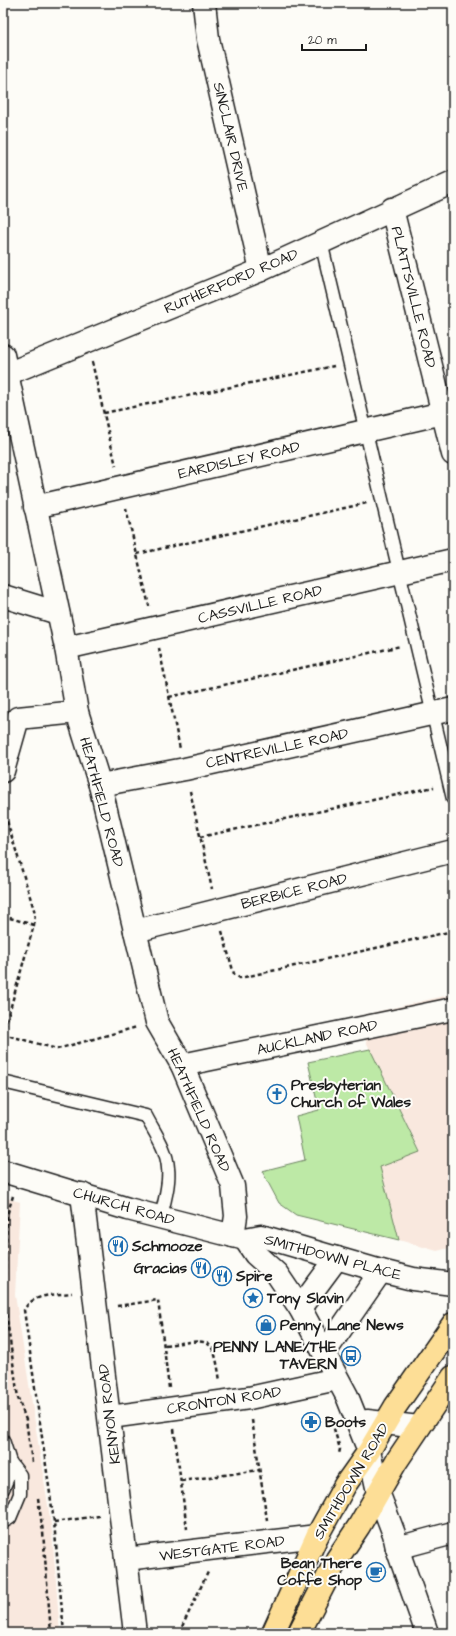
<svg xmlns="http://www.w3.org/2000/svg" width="456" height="1636" font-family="'Architects Daughter',sans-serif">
<rect width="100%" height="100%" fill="#fdfcf7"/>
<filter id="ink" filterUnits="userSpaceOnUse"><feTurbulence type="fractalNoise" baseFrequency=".025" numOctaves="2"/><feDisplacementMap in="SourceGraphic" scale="8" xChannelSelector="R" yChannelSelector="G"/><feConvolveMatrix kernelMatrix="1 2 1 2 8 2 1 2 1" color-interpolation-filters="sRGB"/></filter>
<g filter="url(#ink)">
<g fill="#f9e8de">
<polygon points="453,994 453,1247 437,1251 399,1240 380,1167 420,1151 354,1017"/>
<polygon points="3,1197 20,1202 15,1295 52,1531 60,1633 3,1633"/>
</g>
<polygon fill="#bde9a6" stroke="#6c8261" points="370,1049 420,1152 380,1167 399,1240 296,1215 279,1203 262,1171 305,1160 296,1116 319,1110 308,1062"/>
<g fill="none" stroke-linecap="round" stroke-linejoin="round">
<g stroke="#1c1c1c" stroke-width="15">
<g id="lane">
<polyline points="321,242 453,799"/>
<path d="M3,1082l143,34c8,16 21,33 22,52 2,16 -4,34 -7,49"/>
<polyline points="3,1440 10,1462 20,1475 20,1494 10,1518 3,1522"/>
<polyline points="3,1489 9,1475 10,1462"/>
</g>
</g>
<g stroke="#1c1c1c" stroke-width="25">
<g id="street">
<polyline points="204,3 208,39 261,270"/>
<polyline points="392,209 453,454"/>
<polyline points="3,355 66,648 77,712 100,785 157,1022 182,1065 233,1186 236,1216 233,1236"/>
<polyline points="7,374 261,270 453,182"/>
<polyline points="35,507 443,413"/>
<polyline points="3,596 58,613"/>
<polyline points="66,648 453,560"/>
<polyline points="3,771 18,718 77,712"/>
<polyline points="100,785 185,769 453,709"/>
<polyline points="135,931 453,851"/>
<polyline points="182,1065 453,1009"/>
<polyline points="82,1194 135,1633"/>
<polyline points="300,1308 337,1258"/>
<polyline points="325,1352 381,1271"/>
<polyline points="110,1417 249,1398 337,1379"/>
<polyline points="369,1451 378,1492 394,1534 397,1548 427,1633"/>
<polyline points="397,1548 453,1533"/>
<polyline points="126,1559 317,1536"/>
</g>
</g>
<g stroke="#1c1c1c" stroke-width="25">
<g id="secondary">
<polyline points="3,1171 128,1209 245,1239 261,1236 381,1271 413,1279 453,1284"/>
<polyline points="245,1239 255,1254 277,1274 300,1308 347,1396 369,1451"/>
<polyline points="367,1421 419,1427"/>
</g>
</g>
<g stroke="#1c1c1c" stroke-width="25">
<g id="highway">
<polyline points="273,1633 317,1536 345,1485 369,1451 395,1407 453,1324"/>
<polyline points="299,1633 337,1559 359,1526 396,1462 453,1377"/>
</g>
</g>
<g stroke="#1c1c1c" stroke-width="2.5" stroke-dasharray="4 3" stroke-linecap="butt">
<polyline points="92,362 116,466"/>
<polyline points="104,413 334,366"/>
<polyline points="126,508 149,606"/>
<polyline points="137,554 367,503"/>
<polyline points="159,648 180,749"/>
<polyline points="169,697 401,646"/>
<polyline points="190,791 212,889"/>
<polyline points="3,808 35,913 34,925 3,1034"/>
<polyline points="200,837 434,787"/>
<polyline points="3,916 34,925"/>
<polyline points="222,931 234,974 240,978 453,931"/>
<polyline points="3,1034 57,1049 137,1027"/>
<polyline points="13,1196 7,1215 4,1298 18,1398 26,1420 32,1462"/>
<polyline points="117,1306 158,1300 169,1388"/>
<path d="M165,1345c45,-5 48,-12 55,36"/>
<polyline points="252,1420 267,1520"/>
<polyline points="332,1422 340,1449 339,1454"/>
<polyline points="174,1429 187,1529"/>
<polyline points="181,1481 260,1470"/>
<polyline points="38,1498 43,1532 51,1633"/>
<polyline points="54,1522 99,1516"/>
<path d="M64,1633l-10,-111 -30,-212c9,-17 31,-15 48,-17"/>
<polyline points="179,1633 209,1570"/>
</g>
<use href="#lane" stroke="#fdfcf7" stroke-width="12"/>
<use href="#street" stroke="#fdfcf7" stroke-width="22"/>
<use href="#secondary" stroke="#fdfcf7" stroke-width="22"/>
<use href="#highway" stroke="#fdde96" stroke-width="22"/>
</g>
</g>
<defs>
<g id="church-ring" transform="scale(1)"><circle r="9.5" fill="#fdfcf7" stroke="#1f6fb2" stroke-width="1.5"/><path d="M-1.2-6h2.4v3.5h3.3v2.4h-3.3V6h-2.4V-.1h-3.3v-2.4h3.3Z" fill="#1f6fb2"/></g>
<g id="restaurant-ring" transform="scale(1)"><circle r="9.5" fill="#fdfcf7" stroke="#1f6fb2" stroke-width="1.5"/><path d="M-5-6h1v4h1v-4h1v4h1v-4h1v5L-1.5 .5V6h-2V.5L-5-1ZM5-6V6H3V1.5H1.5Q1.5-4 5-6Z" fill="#1f6fb2"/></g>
<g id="sight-ring" transform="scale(1)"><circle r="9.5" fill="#fdfcf7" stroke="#1f6fb2" stroke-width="1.5"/><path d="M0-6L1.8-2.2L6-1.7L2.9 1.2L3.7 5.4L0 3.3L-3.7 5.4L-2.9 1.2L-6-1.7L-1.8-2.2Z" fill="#1f6fb2"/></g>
<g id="shop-ring" transform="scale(1)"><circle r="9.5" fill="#fdfcf7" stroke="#1f6fb2" stroke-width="1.5"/><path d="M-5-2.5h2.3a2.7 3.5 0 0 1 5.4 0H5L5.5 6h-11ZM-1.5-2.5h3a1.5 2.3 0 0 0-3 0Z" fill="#1f6fb2"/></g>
<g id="bus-ring" transform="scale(1)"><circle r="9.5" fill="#fdfcf7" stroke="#1f6fb2" stroke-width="1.5"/><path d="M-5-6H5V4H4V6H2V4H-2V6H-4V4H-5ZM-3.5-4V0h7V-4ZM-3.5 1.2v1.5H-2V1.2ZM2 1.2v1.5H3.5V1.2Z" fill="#1f6fb2"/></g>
<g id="pharmacy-ring" transform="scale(1)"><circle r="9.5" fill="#fdfcf7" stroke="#1f6fb2" stroke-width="1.5"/><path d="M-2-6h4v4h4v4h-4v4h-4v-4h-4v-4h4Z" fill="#1f6fb2"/></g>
<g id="cafe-ring" transform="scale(1)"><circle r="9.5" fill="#fdfcf7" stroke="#1f6fb2" stroke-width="1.5"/><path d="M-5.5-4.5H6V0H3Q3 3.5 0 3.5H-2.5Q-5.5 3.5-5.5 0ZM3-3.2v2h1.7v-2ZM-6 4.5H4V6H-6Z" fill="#1f6fb2"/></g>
</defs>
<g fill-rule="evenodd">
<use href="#church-ring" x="277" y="1094"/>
<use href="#restaurant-ring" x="118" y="1246"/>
<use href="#restaurant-ring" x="201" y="1268"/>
<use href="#restaurant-ring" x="222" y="1276"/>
<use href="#sight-ring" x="253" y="1298"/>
<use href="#shop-ring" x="266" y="1325"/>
<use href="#bus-ring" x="351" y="1356"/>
<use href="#pharmacy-ring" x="311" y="1422"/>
<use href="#cafe-ring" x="376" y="1572"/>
</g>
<g text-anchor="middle" stroke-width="4" stroke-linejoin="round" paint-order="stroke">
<g font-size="15" fill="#1c1c1c" stroke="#fdfcf7">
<text transform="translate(231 137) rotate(77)" y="5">SINCLAIR DRIVE</text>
<text transform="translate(231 281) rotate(-23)" y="5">RUTHERFORD ROAD</text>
<text transform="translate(414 297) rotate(76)" y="5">PLATTSVILLE ROAD</text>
<text transform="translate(239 460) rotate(-13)" y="5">EARDISLEY ROAD</text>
<text transform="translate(260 604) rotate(-13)" y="5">CASSVILLE ROAD</text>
<text transform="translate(277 748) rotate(-12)" y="5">CENTREVILLE ROAD</text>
<text transform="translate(102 802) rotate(75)" y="5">HEATHFIELD ROAD</text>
<text transform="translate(294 891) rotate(-14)" y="5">BERBICE ROAD</text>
<text transform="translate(317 1037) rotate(-12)" y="5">AUCKLAND ROAD</text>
<text transform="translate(199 1110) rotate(66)" y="5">HEATHFIELD ROAD</text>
<text transform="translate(124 1206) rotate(16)" y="5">CHURCH ROAD</text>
<text transform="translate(333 1257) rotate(15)" y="5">SMITHDOWN PLACE</text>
<text transform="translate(224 1400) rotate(-9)" y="5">CRONTON ROAD</text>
<text transform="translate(109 1414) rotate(-97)" y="5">KENYON ROAD</text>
<text transform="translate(351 1481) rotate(-59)" y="5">SMITHDOWN ROAD</text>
<text transform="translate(222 1548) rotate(-7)" y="5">WESTGATE ROAD</text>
</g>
<g font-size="15" font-weight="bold" fill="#1c1c1c" stroke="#fdfcf7" text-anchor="start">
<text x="291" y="1090">Presbyterian<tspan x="291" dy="17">Church of Wales</tspan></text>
<text x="132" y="1251">Schmooze</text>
<text x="187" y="1273" text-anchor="end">Gracias</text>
<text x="236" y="1281">Spire</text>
<text x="267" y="1303">Tony Slavin</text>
<text x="280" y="1330">Penny Lane News</text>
<text x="337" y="1352" text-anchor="end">PENNY LANE/THE<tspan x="337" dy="17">TAVERN</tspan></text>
<text x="325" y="1427">Boots</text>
<text x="362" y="1568" text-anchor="end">Bean There<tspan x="362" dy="17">Coffe Shop</tspan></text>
</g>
</g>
<rect width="456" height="1636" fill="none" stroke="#fdfcf7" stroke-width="16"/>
<rect x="8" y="8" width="440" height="1620" fill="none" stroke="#1c1c1c" stroke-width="1.5" filter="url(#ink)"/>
<path d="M302 44v6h64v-6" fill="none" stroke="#1c1c1c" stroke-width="2"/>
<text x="308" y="44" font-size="12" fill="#1c1c1c" stroke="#fdfcf7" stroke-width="3" paint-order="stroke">20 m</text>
</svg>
